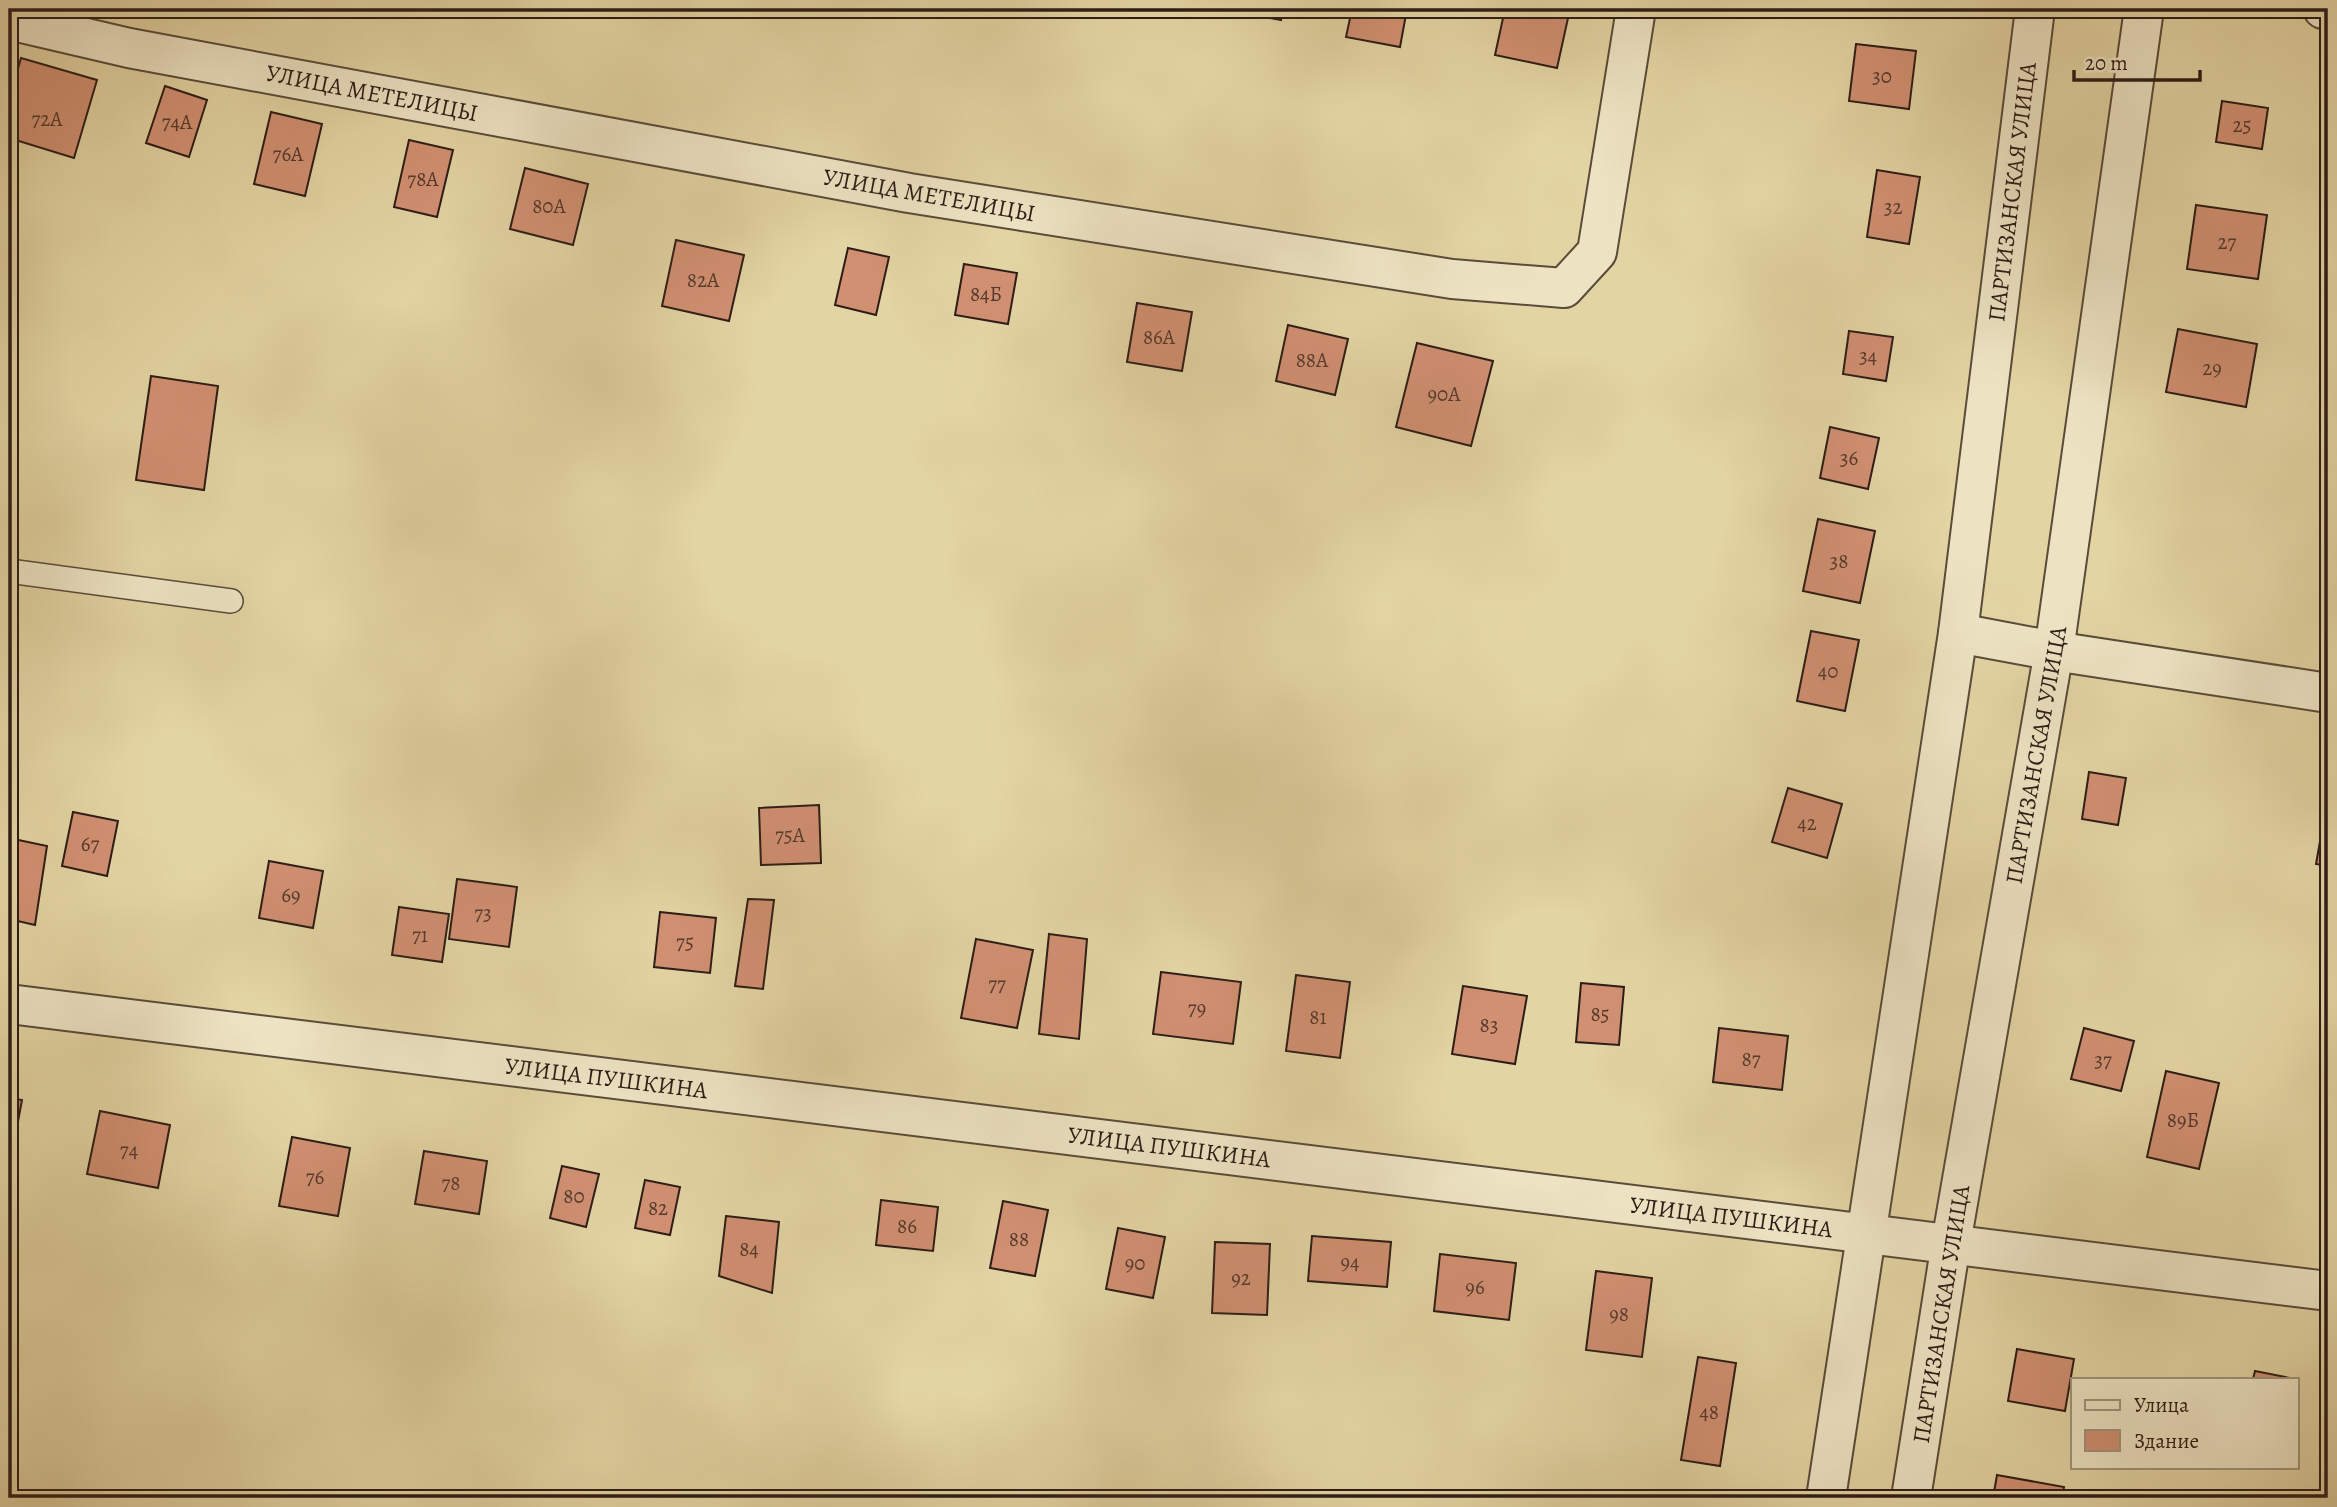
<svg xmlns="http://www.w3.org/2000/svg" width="2337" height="1507" font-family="Alegreya,serif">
<rect width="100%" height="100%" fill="#e3d4a3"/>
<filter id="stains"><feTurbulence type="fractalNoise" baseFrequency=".00286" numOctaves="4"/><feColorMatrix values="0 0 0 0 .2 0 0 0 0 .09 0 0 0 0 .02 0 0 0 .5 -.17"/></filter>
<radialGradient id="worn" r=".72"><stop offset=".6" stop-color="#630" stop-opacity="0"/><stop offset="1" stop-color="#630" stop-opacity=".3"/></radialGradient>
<g fill="#d19072" stroke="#2d1d17" stroke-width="2">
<polygon points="1220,9 1283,9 1281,20"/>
<polygon points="1352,9 1407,9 1400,47 1346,37"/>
<polygon points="1505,9 1570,9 1557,68 1495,55"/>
<polygon points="1856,44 1916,51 1909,109 1849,101"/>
<polygon points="21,58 97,80 74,158 9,138 9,100"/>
<polygon points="165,86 207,100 189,157 146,143"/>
<polygon points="2222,101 2268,108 2262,149 2216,142"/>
<polygon points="271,112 322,124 305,196 254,184"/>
<polygon points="409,140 453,150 437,217 394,207"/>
<polygon points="525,168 588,184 573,245 510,229"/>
<polygon points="1877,170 1920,177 1909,244 1867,237"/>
<polygon points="2196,205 2267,215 2258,279 2187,269"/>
<polygon points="676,240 744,255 729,321 662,306"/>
<polygon points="848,248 889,257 876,315 835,305"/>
<polygon points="964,264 1017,273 1008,324 955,315"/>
<polygon points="1137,303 1192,312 1182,371 1127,362"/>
<polygon points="1288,325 1348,339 1335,395 1276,381"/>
<polygon points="2178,329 2257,344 2246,407 2166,392"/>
<polygon points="1849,331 1893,337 1886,381 1843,374"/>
<polygon points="1417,343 1493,361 1471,446 1396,427"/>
<polygon points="151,376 218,386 204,490 136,480"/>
<polygon points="1830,427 1879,438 1868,489 1820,478"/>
<polygon points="1818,519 1875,531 1860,603 1803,591"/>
<polygon points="1811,631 1859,640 1845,711 1797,701"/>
<polygon points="2089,772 2126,778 2118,825 2082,819"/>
<polygon points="1788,788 1842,804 1827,858 1772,842"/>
<polygon points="2328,796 2328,866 2316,864"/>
<polygon points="819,805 821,863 761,865 759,808"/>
<polygon points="73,812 118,821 107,876 62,866"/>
<polygon points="9,838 47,846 35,925 9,919"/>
<polygon points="269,861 323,871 313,928 259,918"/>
<polygon points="457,879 517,887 509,947 449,939"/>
<polygon points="748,899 774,900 763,989 735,986"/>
<polygon points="399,907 449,914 442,962 392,955"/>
<polygon points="660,912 716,918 710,973 654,967"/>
<polygon points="1049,934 1087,939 1079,1039 1039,1034"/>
<polygon points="976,939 1033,950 1017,1028 961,1018"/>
<polygon points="1161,972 1241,982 1233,1044 1153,1034"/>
<polygon points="1296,975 1350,982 1340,1058 1286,1051"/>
<polygon points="1581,983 1624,987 1619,1045 1576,1042"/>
<polygon points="1463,986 1527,996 1515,1064 1452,1054"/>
<polygon points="1719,1028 1788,1036 1782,1090 1713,1082"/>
<polygon points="2084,1028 2134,1041 2121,1091 2071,1079"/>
<polygon points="2166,1071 2219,1083 2199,1169 2147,1157"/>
<polygon points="9,1098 22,1100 9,1170"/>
<polygon points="100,1111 170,1125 158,1188 87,1174"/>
<polygon points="292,1137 350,1148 338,1216 279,1206"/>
<polygon points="424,1151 487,1161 479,1214 415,1204"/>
<polygon points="562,1166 599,1174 586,1227 550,1218"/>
<polygon points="645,1180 680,1187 670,1235 635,1228"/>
<polygon points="881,1200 938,1207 933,1251 876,1245"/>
<polygon points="1003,1201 1048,1210 1035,1276 990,1268"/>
<polygon points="726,1216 779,1222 772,1293 719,1276"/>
<polygon points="1118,1228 1165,1237 1153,1298 1106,1289"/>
<polygon points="1312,1236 1391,1242 1387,1287 1308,1281"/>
<polygon points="1215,1242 1270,1244 1267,1315 1212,1313"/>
<polygon points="1440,1254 1516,1263 1509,1320 1434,1311"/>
<polygon points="1596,1271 1652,1278 1642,1357 1586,1350"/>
<polygon points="2017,1349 2074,1359 2065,1411 2008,1401"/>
<polygon points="1698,1357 1736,1363 1720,1466 1681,1460"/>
<polygon points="2255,1371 2295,1379 2253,1379"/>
<polygon points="1997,1475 2064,1487 2062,1498 1993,1498"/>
</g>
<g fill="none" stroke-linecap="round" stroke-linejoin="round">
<g stroke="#5a4b3a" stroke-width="26">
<polyline id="lane" points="9,571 231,601"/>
</g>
<g stroke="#5a4b3a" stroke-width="42">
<g id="street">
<polyline points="2323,9 2328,9"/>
<polyline points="9,20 129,48 909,193 1452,279 1564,288 1597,252 1636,9"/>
<polyline points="1958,633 2054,651 2328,693"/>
<polyline points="9,1004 2328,1291"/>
<polyline points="1826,1498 1958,633 2035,9"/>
<polyline points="1911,1498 1951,1243 2054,651 2144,9"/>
</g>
</g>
<use href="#lane" stroke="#ede3c3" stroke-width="23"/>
<use href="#street" stroke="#ede3c3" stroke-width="38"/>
</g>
<g text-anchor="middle" stroke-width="7" stroke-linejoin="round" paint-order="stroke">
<g font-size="21" fill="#563a2e">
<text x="1882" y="83">30</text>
<text x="47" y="126">72А</text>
<text x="177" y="129">74А</text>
<text x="2242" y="132">25</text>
<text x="288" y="161">76А</text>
<text x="423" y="186">78А</text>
<text x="549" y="213">80А</text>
<text x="1893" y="214">32</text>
<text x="2227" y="249">27</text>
<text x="703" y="287">82А</text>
<text x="986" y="301">84Б</text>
<text x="1159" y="344">86А</text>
<text x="1868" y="363">34</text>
<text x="1312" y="367">88А</text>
<text x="2212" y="375">29</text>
<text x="1444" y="401">90А</text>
<text x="1849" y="465">36</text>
<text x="1839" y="568">38</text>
<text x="1828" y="678">40</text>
<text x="1807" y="830">42</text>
<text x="790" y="842">75А</text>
<text x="90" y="851">67</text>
<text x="291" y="902">69</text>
<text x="483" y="920">73</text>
<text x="420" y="942">71</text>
<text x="685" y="949">75</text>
<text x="997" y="991">77</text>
<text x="1197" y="1015">79</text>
<text x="1600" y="1021">85</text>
<text x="1318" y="1024">81</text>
<text x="1489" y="1032">83</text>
<text x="1751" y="1066">87</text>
<text x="2103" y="1067">37</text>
<text x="2183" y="1127">89Б</text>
<text x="129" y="1157">74</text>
<text x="315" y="1184">76</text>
<text x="451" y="1190">78</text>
<text x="574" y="1203">80</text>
<text x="658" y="1215">82</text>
<text x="907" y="1233">86</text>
<text x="1019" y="1246">88</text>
<text x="749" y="1256">84</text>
<text x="1350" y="1269">94</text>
<text x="1135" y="1270">90</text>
<text x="1241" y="1285">92</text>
<text x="1475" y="1294">96</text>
<text x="1619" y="1321">98</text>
<text x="1709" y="1419">48</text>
</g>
<g font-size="24" fill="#2d1d17" stroke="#ede3c3">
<text transform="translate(372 93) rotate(11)" y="8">УЛИЦА МЕТЕЛИЦЫ</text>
<text transform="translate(2012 192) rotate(-83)" y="8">ПАРТИЗАНСКАЯ УЛИЦА</text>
<text transform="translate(929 195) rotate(10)" y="8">УЛИЦА МЕТЕЛИЦЫ</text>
<text transform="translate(2036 755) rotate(-80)" y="8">ПАРТИЗАНСКАЯ УЛИЦА</text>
<text transform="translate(606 1078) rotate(7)" y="8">УЛИЦА ПУШКИНА</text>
<text transform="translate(1169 1147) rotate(7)" y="8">УЛИЦА ПУШКИНА</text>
<text transform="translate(1731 1217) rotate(7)" y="8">УЛИЦА ПУШКИНА</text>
<text transform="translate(1941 1314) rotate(-81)" y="8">ПАРТИЗАНСКАЯ УЛИЦА</text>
</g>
</g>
<rect width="2337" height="1507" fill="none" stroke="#e3d4a3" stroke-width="35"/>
<rect x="10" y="10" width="2316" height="1486" fill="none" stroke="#2d1d17" stroke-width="3.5"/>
<rect x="18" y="18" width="2302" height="1472" fill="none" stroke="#2d1d17" stroke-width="2"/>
<rect x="2071" y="1378" width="228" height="91" fill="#ede3c3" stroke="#a0947e" stroke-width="2"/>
<rect x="2085" y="1400" width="35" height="10" fill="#ede3c3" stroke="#a0947e" stroke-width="2"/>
<text x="2134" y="1412" font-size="21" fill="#2d1d17">Улица</text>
<rect x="2085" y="1430" width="35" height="21" fill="#d19072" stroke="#a0947e" stroke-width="2"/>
<text x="2134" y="1448" font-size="21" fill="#2d1d17">Здание</text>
<path d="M2074 70v10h126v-10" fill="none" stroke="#2d1d17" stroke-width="3.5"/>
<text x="2085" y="70" font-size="21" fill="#2d1d17" stroke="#ede3c3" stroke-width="5" paint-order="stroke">20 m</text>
<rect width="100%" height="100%" filter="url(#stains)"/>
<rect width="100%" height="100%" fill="url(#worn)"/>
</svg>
